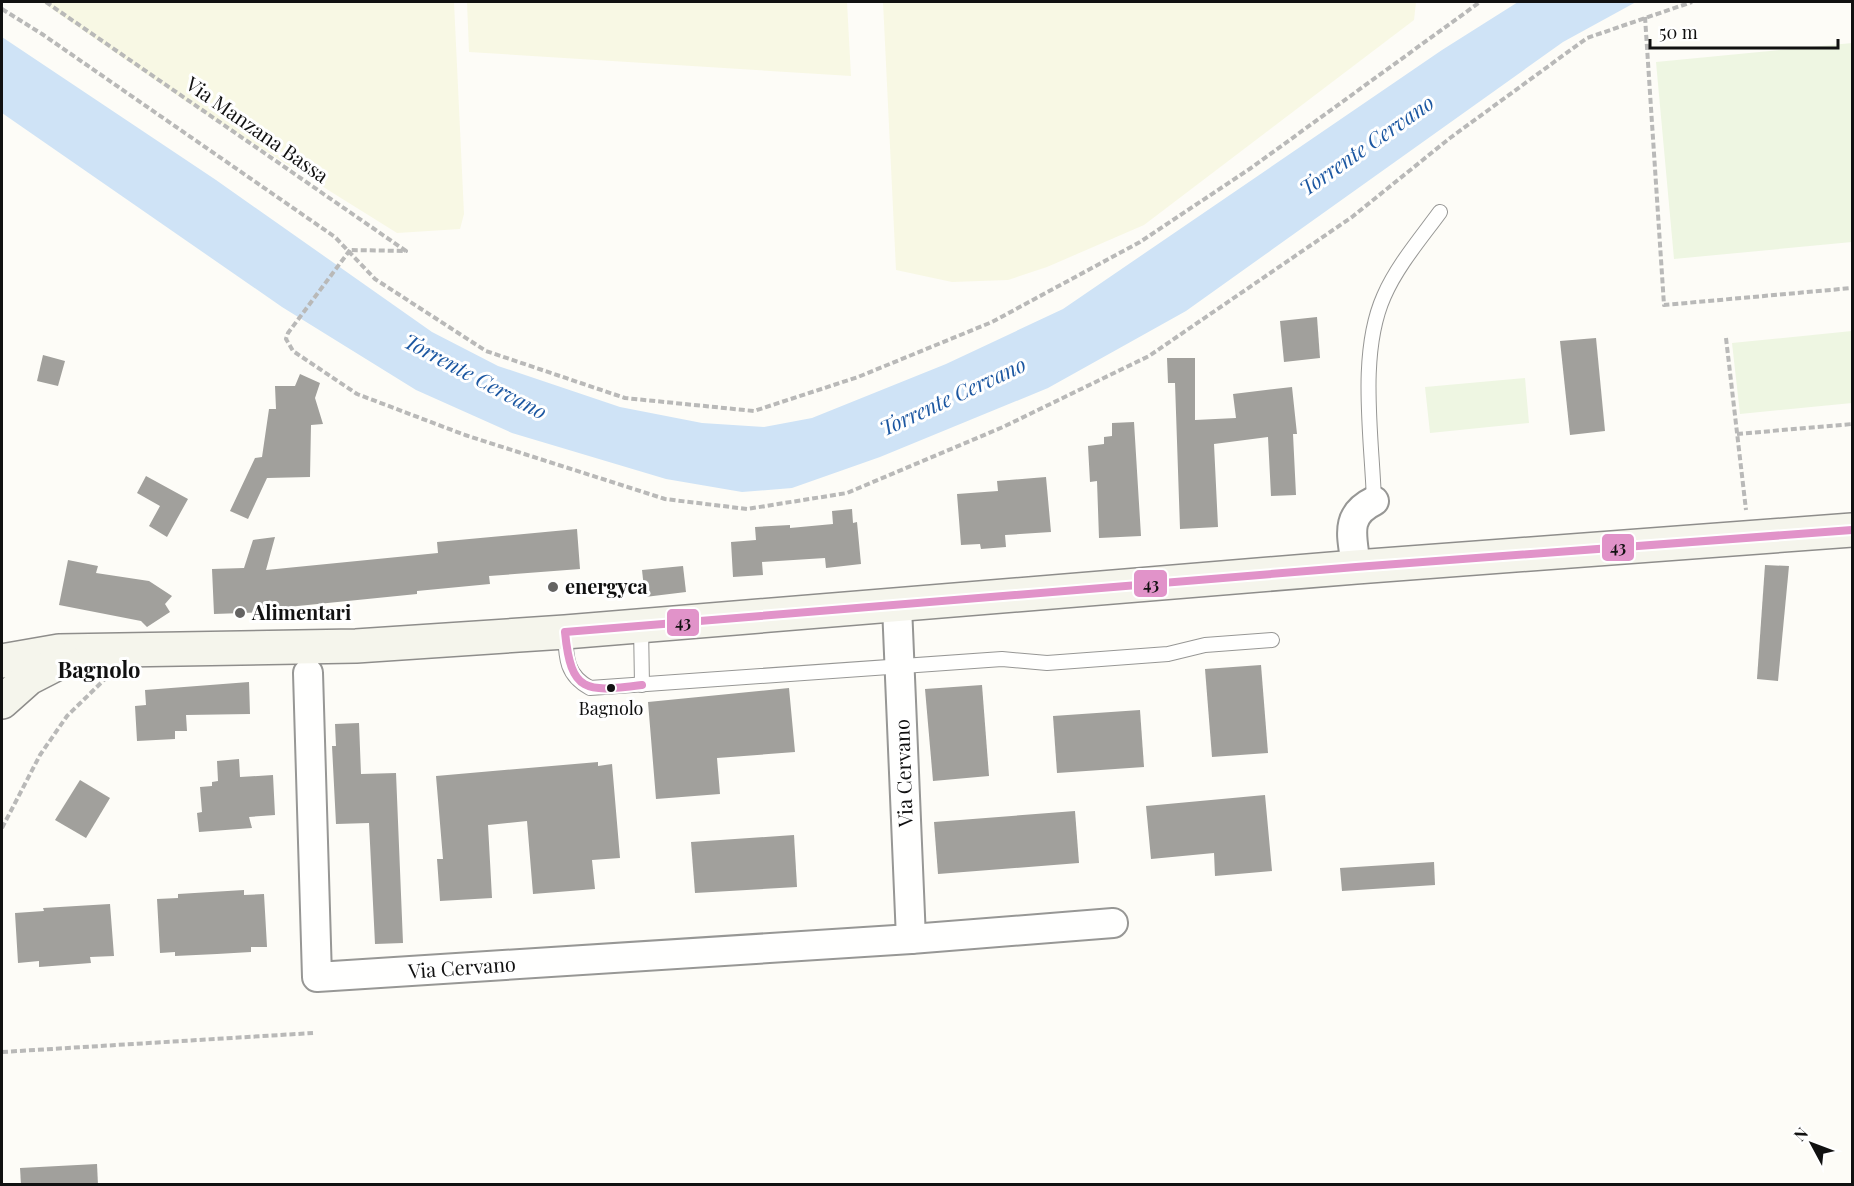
<svg xmlns="http://www.w3.org/2000/svg" width="1854" height="1186" font-family="'Playfair Display',serif">
<rect width="100%" height="100%" fill="#fdfcf7"/>
<g fill="#f8f8e4">
<polygon points="42,2 454,2 464,214 460,229 397,233 187,102"/>
<polygon points="467,2 847,2 851,76 469,52"/>
<polygon points="883,2 1416,2 1414,20 1144,225 1047,267 1008,280 952,282 896,270"/>
</g>
<g fill="#eef6e2">
<polygon points="1852,43 1852,242 1674,259 1656,62"/>
<polygon points="1852,331 1852,403 1740,414 1732,343"/>
<polygon points="1525,378 1529,423 1430,433 1425,387"/>
</g>
<polygon fill="#cfe3f6" points="1518,2 1636,2 1563,42 1186,311 1048,388 880,457 792,488 742,492 666,479 512,433 416,390 282,307 2,113 2,37 216,180 432,332 498,366 620,407 702,423 764,427 812,418 946,364 1063,309 1442,50"/>
<g fill="#a1a09c">
<polygon points="1317,317 1320,358 1284,362 1280,321"/>
<polygon points="1596,338 1605,431 1570,435 1560,341"/>
<polygon points="43,355 65,361 58,386 37,381"/>
<polygon points="1167,358 1195,358 1195,420 1236,418 1233,394 1292,387 1297,434 1293,434 1296,495 1271,496 1268,437 1214,444 1218,527 1180,529 1175,383 1168,383"/>
<polygon points="300,374 320,383 315,398 323,424 311,425 310,477 267,478 248,519 230,511 255,458 262,457 269,409 276,409 275,386 295,386"/>
<polygon points="1134,422 1141,536 1099,538 1097,481 1090,482 1088,446 1104,444 1104,437 1112,436 1112,423"/>
<polygon points="146,476 188,499 167,537 149,526 160,506 137,493"/>
<polygon points="1046,477 1051,532 1005,535 1006,547 981,549 980,544 961,545 957,494 998,491 997,481"/>
<polygon points="852,509 853,523 857,522 861,564 826,568 825,558 762,562 763,575 733,577 731,542 756,540 755,527 790,525 790,528 833,524 832,511"/>
<polygon points="577,529 580,569 489,576 490,584 417,591 417,594 268,609 268,612 214,614 212,569 244,568 253,540 275,537 266,570 438,553 437,542"/>
<polygon points="68,560 98,566 96,573 149,581 172,596 165,604 170,612 147,627 141,621 59,605"/>
<polygon points="1765,565 1789,566 1778,681 1757,679"/>
<polygon points="683,566 686,592 645,597 642,570"/>
<polygon points="1261,665 1268,753 1212,757 1205,669"/>
<polygon points="249,682 250,714 186,715 187,731 175,731 175,739 137,741 135,706 146,705 145,690"/>
<polygon points="982,685 989,776 933,781 925,689"/>
<polygon points="789,688 795,752 717,758 720,794 656,799 648,702"/>
<polygon points="1140,710 1144,767 1057,773 1053,716"/>
<polygon points="359,723 361,774 396,773 403,943 375,944 369,823 336,824 332,746 336,746 335,724"/>
<polygon points="239,759 240,777 273,775 275,815 249,817 252,828 199,832 197,813 202,812 200,787 212,786 212,782 218,781 217,761"/>
<polygon points="598,762 598,766 612,764 620,858 592,860 595,889 533,894 527,821 488,825 492,898 440,901 437,859 443,859 436,776"/>
<polygon points="80,780 110,798 86,838 55,820"/>
<polygon points="1265,795 1272,871 1215,876 1214,853 1151,859 1146,806"/>
<polygon points="1075,811 1079,863 938,874 934,822"/>
<polygon points="794,835 797,887 695,893 691,842"/>
<polygon points="1434,862 1435,885 1342,891 1340,868"/>
<polygon points="244,890 244,895 264,894 267,947 251,947 251,952 217,954 175,956 175,952 160,953 157,899 178,898 178,894"/>
<polygon points="110,904 114,956 90,957 91,963 39,967 39,961 18,963 15,913 44,911 43,908"/>
<polygon points="97,1164 98,1185 21,1185 20,1168"/>
</g>
<g fill="none" stroke-linecap="round" stroke-linejoin="round">
<g stroke="#979795" stroke-width="16">
<g id="service">
<path d="M1374,501c-2,-63 -16,-147 10,-205 13,-30 37,-58 56,-84"/>
<polyline points="641,626 642,685"/>
<path d="M565,632c1,26 1,43 25,56l412,-29 45,4 121,-9 37,-9 67,-5"/>
</g>
</g>
<g stroke="#979795" stroke-width="32">
<g id="minor">
<path d="M1356,567c-3,-29 -13,-51 18,-66"/>
<polyline points="897,606 911,939"/>
<polyline points="308,673 317,977 911,939 1113,923"/>
</g>
</g>
<g stroke="#8e8d8b" stroke-width="36">
<g id="secondary">
<polyline points="2,661 59,651 356,646 565,632 1356,567 1852,530"/>
<polyline points="2,702 29,678 64,660"/>
</g>
</g>
<g stroke="#b9b9b8" stroke-width="4" stroke-dasharray="6 3" stroke-linecap="butt">
<polyline points="46,2 406,251 350,250"/>
<polyline points="2,9 42,34 335,237 375,279 486,351 625,398 754,411 858,377 992,322 1140,242 1251,168 1480,2"/>
<polyline points="1645,17 1664,305 1852,288"/>
<polyline points="350,250 288,333 286,339 293,351 357,394 465,435 665,499 747,509 847,493 1003,427 1149,356 1352,217 1450,138 1587,38 1692,2"/>
<polyline points="1726,338 1746,510"/>
<polyline points="1737,434 1852,424"/>
<polyline points="2,828 40,755 67,716 105,679"/>
<polyline points="2,1052 313,1033"/>
</g>
<use href="#service" stroke="#fffffe" stroke-width="14"/>
<use href="#minor" stroke="#fffffe" stroke-width="28"/>
<use href="#secondary" stroke="#f5f5ec" stroke-width="33"/>
<g stroke="#fff" stroke-width="12">
<path id="bus-1" d="M642,685c-56,7 -71,9 -77,-53l791,-65 496,-37"/>
</g>
<use href="#bus-1" stroke="#e193c9" stroke-width="8"/>
</g>
<g fill="#646362" stroke="#fff" stroke-width="2">
<circle cx="553" cy="587" r="6"/>
<circle cx="240" cy="613" r="6"/>
</g>
<circle fill="#111" stroke="#fff" stroke-width="2" cx="611" cy="688" r="5"/>
<g text-anchor="middle" stroke-width="6" stroke-linejoin="round" paint-order="stroke">
<g font-size="18" fill="#111" stroke="#fff">
<text x="611" y="715">Bagnolo</text>
</g>
<g font-size="20" fill="#111" stroke="#fff">
<text transform="translate(257 130) rotate(35)" y="7">Via Manzana Bassa</text>
<text transform="translate(904 773) rotate(-92)" y="7">Via Cervano</text>
<text transform="translate(462 968) rotate(-4)" y="7">Via Cervano</text>
</g>
<g font-size="20" font-weight="bold" fill="#111" stroke="#fff" text-anchor="start">
<text x="565" y="594">energyca</text>
<text x="252" y="620">Alimentari</text>
</g>
<g font-size="21" font-style="italic" fill="#1c57a1" stroke="#fff">
<text transform="translate(1367 146) rotate(-35)" y="7">Torrente Cervano</text>
<text transform="translate(475 377) rotate(28)" y="7">Torrente Cervano</text>
<text transform="translate(953 397) rotate(-25)" y="7">Torrente Cervano</text>
</g>
<g font-size="22" font-weight="bold" fill="#111" stroke="#fff">
<text x="99" y="678">Bagnolo</text>
</g>
</g>
<g stroke="#fff" stroke-width="2">
<rect x="1601" y="533" width="34" height="29" rx="6" fill="#e193c9"/>
<rect x="1133" y="569" width="35" height="29" rx="6" fill="#e193c9"/>
<rect x="666" y="608" width="34" height="29" rx="6" fill="#e193c9"/>
</g>
<g font-size="16" text-anchor="middle" font-weight="bold" fill="#111">
<text x="1618" y="553">43</text>
<text x="1151" y="590">43</text>
<text x="683" y="628">43</text>
</g>
<rect width="1854" height="1186" fill="none" stroke="#111111" stroke-width="6"/>
<g transform="translate(1812 1144) rotate(311)" stroke="#ffffff" stroke-width="4.5" paint-order="stroke">
<path d="M0-4.5L10 22L0 15L-10 22Z" fill="#111111"/>
<text y="-9" font-size="16" font-weight="bold" text-anchor="middle" fill="#111111">N</text>
</g>
<path d="M1650 39v9h188v-9" fill="none" stroke="#111111" stroke-width="3"/>
<text x="1659" y="39" font-size="18" fill="#111111" stroke="#ffffff" stroke-width="4.5" paint-order="stroke">50 m</text>
</svg>
